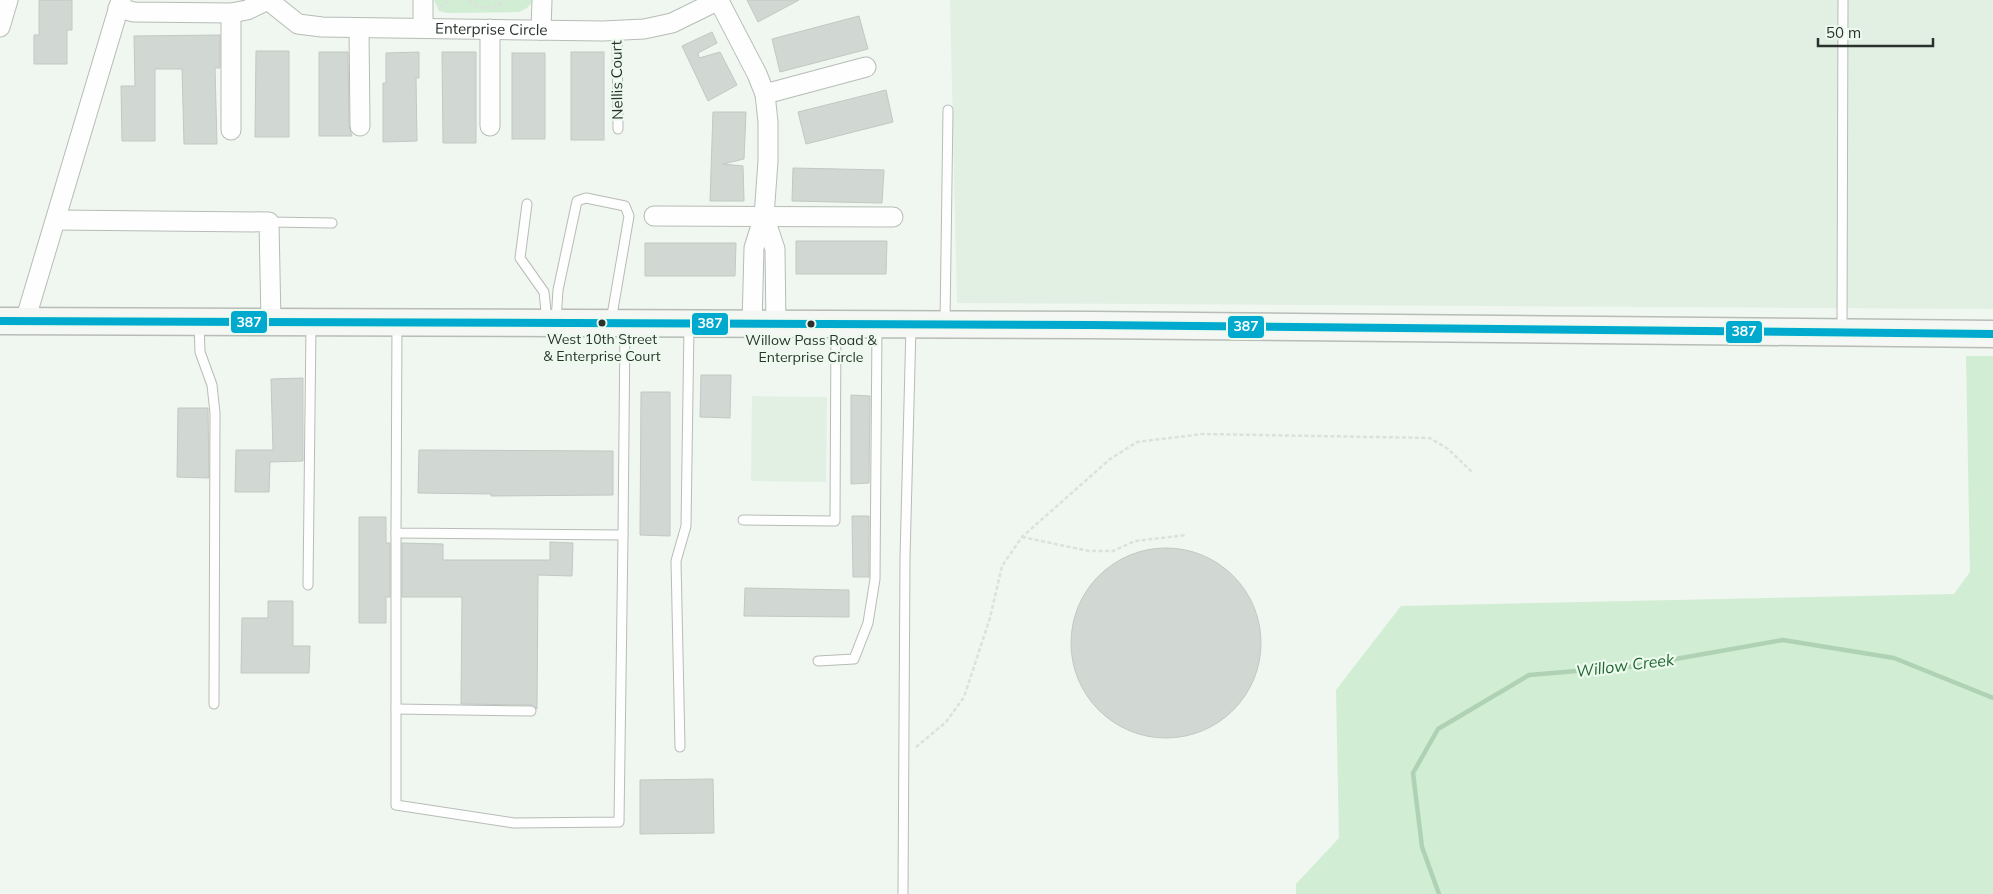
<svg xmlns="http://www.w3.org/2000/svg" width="1993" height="894" font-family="Mulish,sans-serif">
<rect width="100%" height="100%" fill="#f0f6f0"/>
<g fill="#e2f0e3">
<polygon points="950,0 1993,0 1993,309 957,303"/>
<polygon points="752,396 827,397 826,482 751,481"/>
</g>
<g fill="#d1edd4">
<path d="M434,0h98c-1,7 -7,9 -13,12l-72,1 -8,-2z"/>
<polygon points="1966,356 1993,356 1993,894 1296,894 1296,884 1339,838 1336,690 1401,606 1954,594 1970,572"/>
</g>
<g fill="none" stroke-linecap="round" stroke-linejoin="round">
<polyline stroke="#afd2b4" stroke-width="4.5" points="1439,894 1422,847 1413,773 1438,729 1529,675 1636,666 1783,640 1894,658 1993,698"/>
</g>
<g fill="#d1d7d2" stroke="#c2c8c3">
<polygon points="39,0 72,0 72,30 67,30 67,64 34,64 34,35 39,35"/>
<polygon points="747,0 799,0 758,22"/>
<polygon points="859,16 868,49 780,72 772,39"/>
<polygon points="712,32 717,43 698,53 699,58 720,52 737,85 708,101 682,46"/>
<polygon points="220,35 220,68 215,68 217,144 184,144 182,69 155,69 155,141 122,141 121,86 135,86 134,36"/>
<polygon points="256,51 289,51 289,137 255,137"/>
<polygon points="319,52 348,52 349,126 352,136 319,136"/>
<polygon points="419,52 419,78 416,78 417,141 383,142 383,83 386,83 386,53"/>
<polygon points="442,52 476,52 476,143 443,143"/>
<rect x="571" y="52" width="33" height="88"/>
<rect x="512" y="53" width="33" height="86"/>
<polygon points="886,90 893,122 806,144 798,112"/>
<polygon points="713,112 746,112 744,159 723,164 743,166 744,201 710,201"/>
<polygon points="793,168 884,170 882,203 792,201"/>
<polygon points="796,241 887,241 886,274 796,274"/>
<polygon points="645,243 736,243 735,276 645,276"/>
<polygon points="701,375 731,375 730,418 700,417"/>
<polygon points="303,378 303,461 270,462 269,492 235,492 236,450 273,450 271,379"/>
<polygon points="641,392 670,392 670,536 640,535"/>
<polygon points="851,395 870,396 869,483 851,484"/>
<polygon points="178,408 208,408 209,478 177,477"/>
<polygon points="419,450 613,451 613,495 491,496 491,494 418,493"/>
<polygon points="852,516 869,516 869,577 853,577"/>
<polygon points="359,517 386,517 386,543 390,543 390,597 386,597 386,623 359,623"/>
<polygon points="550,542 573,543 572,576 538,575 537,709 531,705 461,704 462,597 402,597 402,543 443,544 443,560 550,560"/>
<circle cx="1166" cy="643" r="95"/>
<polygon points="745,588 849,590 849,617 744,616"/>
<polygon points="268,601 293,601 293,646 310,646 309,673 241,673 242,618 268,618"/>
<polygon points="713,779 714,833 640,834 640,780"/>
</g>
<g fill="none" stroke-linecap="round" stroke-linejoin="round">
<g stroke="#b7bcb7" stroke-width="11">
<g id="service">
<polyline points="617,30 618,129"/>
<polyline points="527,204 520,258 544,292 547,321"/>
<polyline points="269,222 332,223"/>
<polyline points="556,321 558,290 577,201 586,198 625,206 629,216 611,321"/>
<polyline points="397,323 396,533 623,535 625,325"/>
<polyline points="945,323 948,110"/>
<polyline points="199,325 200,352 212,385 215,413 214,704"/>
<polyline points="1842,331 1843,0"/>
<polyline points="743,520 835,521 836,325"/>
<polyline points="396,533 396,805 514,823 619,822 623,535"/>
<polyline points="308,585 311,325"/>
<polyline points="818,661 854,659 868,623 875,579 877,326"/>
<polyline points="396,709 531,711"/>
<polyline points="680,747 676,561 686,526 689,325"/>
<polyline points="903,894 905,558 911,326"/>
</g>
</g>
<g stroke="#b7bcb7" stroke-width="21">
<g id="minor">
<path id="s1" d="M268,0l30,24 24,3 281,4 41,-2 28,-6 47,-23"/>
<polyline points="719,1 757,74 765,94 768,122 768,161 764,216 754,248 752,325"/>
<polyline points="118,8 134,12 231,13 247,10 268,0"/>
<polyline points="231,13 231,130"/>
<polyline points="0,27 8,0"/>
<polyline points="359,28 360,126"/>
<polyline points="423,28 423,0"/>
<polyline points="490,29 490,126"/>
<polyline points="541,30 542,0"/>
<polyline points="765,94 866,67"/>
<polyline points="654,216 893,217"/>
<polyline points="764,216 775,249 776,325"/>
<polyline points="56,220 269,222 271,322"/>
<polyline points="25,321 121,0"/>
</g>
</g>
<g stroke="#b7bcb7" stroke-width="29">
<polyline id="secondary" points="0,321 1091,325 1993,334"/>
</g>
<g stroke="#dde0dd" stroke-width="2.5" stroke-dasharray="4 2.5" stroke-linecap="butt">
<path d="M469,0c11,11 25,10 36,0"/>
<polyline points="440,7 452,0"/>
<polyline points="1022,537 1089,551 1113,551 1135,541 1187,535"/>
<polyline points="916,747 946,722 964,697 990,618 1002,566 1022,537 1110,459 1137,442 1203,434 1430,438 1448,449 1472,472"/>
</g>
<use href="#service" stroke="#fdfefd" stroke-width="9"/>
<use href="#minor" stroke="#fdfefd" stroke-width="19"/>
<use href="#secondary" stroke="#f4f7f4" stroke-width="26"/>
<g stroke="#ecfaed" stroke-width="11">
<polyline id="bus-1" points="0,321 1091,325 1993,334"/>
</g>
<use href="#bus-1" stroke="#00a9ce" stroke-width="8"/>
</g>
<g fill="#2b312c" stroke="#ecfaed" stroke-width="2">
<circle cx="602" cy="323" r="4.5"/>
<circle cx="811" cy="324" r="4.5"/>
</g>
<g text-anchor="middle" stroke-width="4.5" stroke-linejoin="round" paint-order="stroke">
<g font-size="14" fill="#2b312c" stroke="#ecfaed">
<text x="602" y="344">West 10th Street<tspan x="602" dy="17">&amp; Enterprise Court</tspan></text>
<text x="811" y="345">Willow Pass Road &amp;<tspan x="811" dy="17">Enterprise Circle</tspan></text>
</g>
<g font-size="15" fill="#2b312c" stroke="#ecfaed">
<text dy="5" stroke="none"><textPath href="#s1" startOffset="232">Enterprise Circle</textPath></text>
<text transform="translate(617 80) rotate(-91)" y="5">Nellis Court</text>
</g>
<g font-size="16" font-style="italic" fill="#226632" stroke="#ecfaed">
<text transform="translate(1625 665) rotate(-7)" y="6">Willow Creek</text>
</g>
</g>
<g stroke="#ecfaed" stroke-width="2">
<rect x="230" y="310" width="38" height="24" rx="5" fill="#00a9ce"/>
<rect x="691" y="312" width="38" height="24" rx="5" fill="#00a9ce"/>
<rect x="1227" y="315" width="38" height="24" rx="5" fill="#00a9ce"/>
<rect x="1725" y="320" width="38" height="24" rx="5" fill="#00a9ce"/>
</g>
<g font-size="14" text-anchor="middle" font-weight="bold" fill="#fff">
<text x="249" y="327">387</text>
<text x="710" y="328">387</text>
<text x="1246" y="331">387</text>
<text x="1744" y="336">387</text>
</g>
<path d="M1818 38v8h115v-8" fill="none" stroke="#2b312c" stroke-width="2.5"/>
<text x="1826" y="38" font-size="15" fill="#2b312c" stroke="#ecfaed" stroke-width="4" paint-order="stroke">50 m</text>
</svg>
